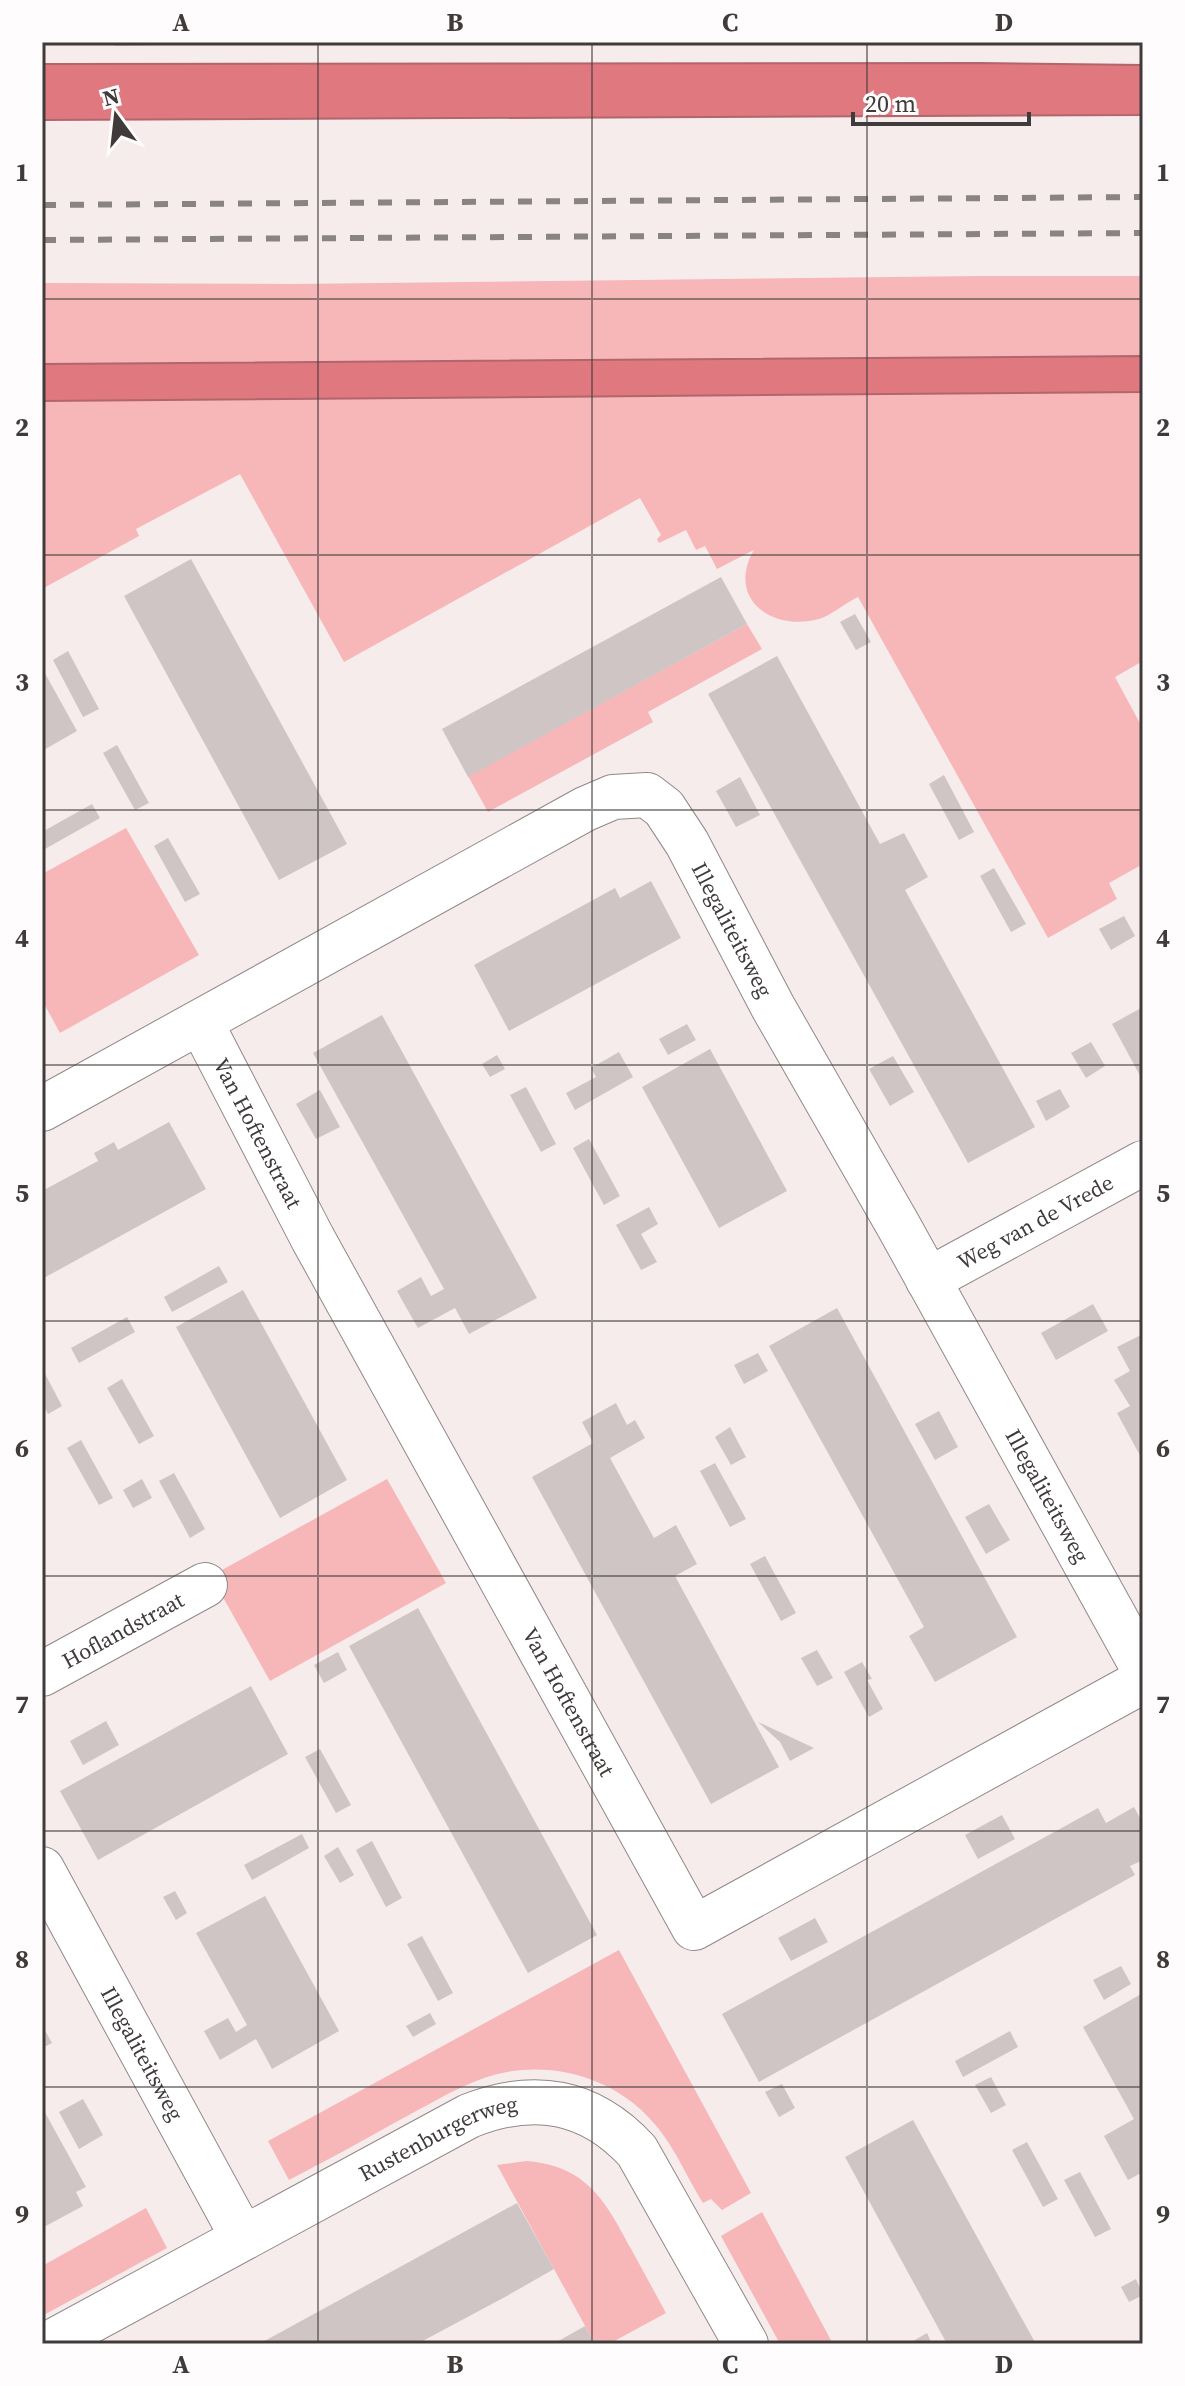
<svg xmlns="http://www.w3.org/2000/svg" width="1185" height="2386" font-family="'Source Serif 4',serif">
<rect width="100%" height="100%" fill="#f7ecec"/>
<g fill="#f7b7b8">
<polygon points="977,276 1143,276 1143,356 42,364 42,283 292,284"/>
<path d="M1143,392v269l-28,16 28,52v135l-34,19 8,16 -69,39 -190,-341c-13,6 -26,18 -39,22 -48,13 -93,-21 -65,-69l-37,19 -12,-23 -9,4 -10,-20 -27,13 -2,-4 4,-4 -21,-37 -296,164 -104,-188 -104,55 3,7 -97,53v-188z"/>
<polygon points="747,624 762,649 648,712 653,722 488,812 468,776"/>
<polygon points="126,828 199,955 60,1033 42,1000 42,874"/>
<polygon points="387,1479 446,1583 270,1681 211,1576"/>
<path d="M619,1950l132,243 -29,17 -11,-11 -8,4c-17,-27 -30,-60 -52,-83 -41,-46 -109,-62 -167,-42 -31,11 -59,29 -88,44 -35,20 -71,39 -107,58l-21,-39z"/>
<path d="M527,2161c59,5 78,39 103,86 12,22 24,44 36,66l-57,31h-14l-98,-179z"/>
<polygon points="146,2208 167,2248 42,2316 42,2266"/>
<polygon points="762,2212 833,2344 780,2344 721,2236"/>
</g>
<g fill="#e0787f" stroke="#b0666b" stroke-width="2">
<polygon points="980,63 1143,65 1143,115 42,120 42,64"/>
<polygon points="1143,356 1143,392 42,401 42,364"/>
</g>
<g fill="#d0c5c5">
<polygon points="114,42 161,42 161,45 115,46"/>
<polygon points="191,559 347,844 279,880 124,596"/>
<polygon points="721,577 747,624 468,777 442,729"/>
<polygon points="855,614 871,642 856,650 840,622"/>
<polygon points="68,651 99,709 83,717 53,660"/>
<polygon points="777,656 880,844 904,833 928,877 905,890 1035,1127 968,1163 708,694"/>
<polygon points="42,668 77,731 42,751"/>
<polygon points="117,745 149,803 135,810 103,753"/>
<polygon points="944,775 974,832 959,840 929,784"/>
<polygon points="740,777 760,815 736,827 716,791"/>
<polygon points="92,804 100,818 45,849 42,832"/>
<polygon points="168,838 200,894 185,902 154,846"/>
<polygon points="994,868 1026,924 1011,932 980,876"/>
<polygon points="651,881 681,938 509,1031 474,965 615,888 620,898"/>
<polygon points="1124,916 1135,936 1111,950 1099,929"/>
<polygon points="1143,1007 1143,1081 1112,1024"/>
<polygon points="382,1015 537,1298 469,1334 455,1308 418,1328 407,1309 397,1291 421,1277 431,1296 444,1289 313,1053"/>
<polygon points="687,1024 696,1040 668,1055 659,1039"/>
<polygon points="1091,1042 1105,1066 1086,1078 1071,1053"/>
<polygon points="710,1049 787,1191 719,1228 642,1087"/>
<polygon points="619,1052 633,1077 575,1110 566,1093 596,1077 591,1068"/>
<polygon points="497,1055 505,1069 490,1077 482,1064"/>
<polygon points="893,1056 914,1092 890,1106 869,1069"/>
<polygon points="526,1087 556,1144 541,1152 510,1095"/>
<polygon points="1060,1089 1070,1107 1046,1121 1036,1101"/>
<polygon points="320,1090 340,1127 316,1139 296,1104"/>
<polygon points="169,1122 206,1189 42,1279 42,1191 98,1161 94,1153 114,1142 118,1150"/>
<polygon points="589,1139 620,1196 604,1205 573,1148"/>
<polygon points="649,1207 658,1224 641,1234 657,1262 641,1270 616,1225"/>
<polygon points="219,1266 228,1282 172,1312 164,1297"/>
<polygon points="243,1290 347,1480 280,1518 176,1327"/>
<polygon points="1093,1304 1108,1331 1056,1360 1041,1333"/>
<polygon points="837,1308 1017,1637 935,1682 909,1636 924,1627 769,1346"/>
<polygon points="127,1317 135,1332 79,1363 71,1348"/>
<polygon points="1143,1334 1143,1461 1117,1413 1130,1406 1114,1380 1130,1371 1117,1347"/>
<polygon points="758,1353 768,1371 744,1384 734,1365"/>
<polygon points="42,1368 62,1406 48,1414 42,1403"/>
<polygon points="122,1379 154,1436 139,1444 107,1388"/>
<polygon points="616,1403 627,1425 635,1420 645,1438 610,1458 654,1538 676,1525 697,1564 675,1576 779,1767 711,1804 532,1477 593,1443 582,1422"/>
<polygon points="939,1411 958,1447 935,1460 915,1424"/>
<polygon points="730,1427 746,1457 731,1465 715,1437"/>
<polygon points="81,1440 113,1498 99,1505 67,1448"/>
<polygon points="715,1463 746,1519 730,1527 700,1471"/>
<polygon points="174,1473 205,1529 190,1538 159,1481"/>
<polygon points="142,1479 152,1498 133,1508 123,1490"/>
<polygon points="989,1504 1010,1540 986,1554 965,1517"/>
<polygon points="765,1556 796,1613 781,1621 750,1564"/>
<polygon points="418,1608 597,1935 528,1973 349,1646"/>
<polygon points="817,1650 833,1678 817,1686 801,1658"/>
<polygon points="338,1652 347,1670 324,1683 314,1665"/>
<polygon points="862,1662 872,1679 867,1680 883,1709 869,1717 844,1672"/>
<polygon points="251,1686 288,1754 98,1860 60,1791"/>
<polygon points="106,1721 119,1745 83,1765 70,1741"/>
<polygon points="758,1722 814,1748 790,1761 780,1742"/>
<polygon points="320,1749 351,1805 336,1813 305,1757"/>
<polygon points="1134,1807 1143,1824 1143,1860 1130,1866 1135,1875 759,2082 722,2014 1098,1808 1106,1823"/>
<polygon points="1002,1815 1015,1839 978,1859 965,1835"/>
<polygon points="302,1834 309,1848 252,1880 244,1865"/>
<polygon points="372,1841 402,1898 386,1907 356,1850"/>
<polygon points="338,1847 354,1875 340,1883 324,1856"/>
<polygon points="175,1891 187,1913 176,1920 163,1897"/>
<polygon points="265,1896 339,2031 272,2069 256,2039 220,2060 204,2031 228,2018 236,2032 247,2025 196,1933"/>
<polygon points="815,1918 828,1942 791,1961 778,1938"/>
<polygon points="422,1936 453,1993 438,2001 407,1944"/>
<polygon points="1121,1966 1131,1984 1104,2000 1093,1980"/>
<polygon points="1143,1993 1143,2172 1128,2180 1104,2136 1134,2119 1083,2027"/>
<polygon points="430,2013 436,2024 413,2037 406,2026"/>
<polygon points="42,2025 52,2043 42,2048"/>
<polygon points="1010,2031 1018,2047 963,2077 955,2061"/>
<polygon points="991,2077 1006,2105 991,2113 975,2085"/>
<polygon points="782,2084 795,2108 779,2117 765,2092"/>
<polygon points="83,2099 103,2135 79,2149 59,2112"/>
<polygon points="42,2107 86,2187 76,2192 83,2206 42,2228"/>
<polygon points="913,2120 1016,2308 1036,2344 947,2344 845,2157"/>
<polygon points="1027,2142 1058,2199 1043,2207 1012,2150"/>
<polygon points="1080,2172 1111,2229 1095,2237 1064,2180"/>
<polygon points="517,2203 554,2269 505,2297 417,2344 259,2344"/>
<polygon points="1136,2279 1143,2295 1129,2302 1121,2287"/>
<polygon points="585,2326 595,2344 553,2344"/>
<polygon points="927,2333 932,2344 908,2344"/>
</g>
<g fill="none" stroke-linecap="round" stroke-linejoin="round">
<g stroke="#928888" stroke-width="46">
<g id="minor">
<path id="s1" d="M201,1023l112,216 381,689 449,-247"/>
<path id="s2" d="M42,1109l543,-300 28,-12 34,-2 17,13 23,35 86,164 125,218 245,443"/>
<path id="s3" d="M928,1280l215,-117"/>
<path id="s4" d="M42,1674l163,-89"/>
<path id="s5" d="M42,1869l201,369"/>
<path id="s6" d="M48,2344l421,-228c65,-26 121,-16 168,35l109,193"/>
</g>
</g>
<use href="#minor" stroke="#fff" stroke-width="44"/>
<g stroke="#8a8383" stroke-width="6" stroke-dasharray="14 14" stroke-linecap="butt">
<polyline points="42,205 1143,197"/>
<polyline points="42,240 1143,233"/>
</g>
</g>
<path fill="none" stroke="#403b3b" stroke-width="2" stroke-opacity="0.55" d="M318,42v2302M592,42v2302M867,42v2302M42,299h1101M42,555h1101M42,810h1101M42,1065h1101M42,1321h1101M42,1576h1101M42,1831h1101M42,2087h1101"/>
<g text-anchor="middle" stroke-width="6" stroke-linejoin="round" paint-order="stroke">
<g font-size="22" fill="#403b3b" stroke="#fefcfc">
<text dy="8" stroke="none"><textPath href="#s2" startOffset="846">Illegaliteitsweg</textPath></text>
<text dy="8" stroke="none"><textPath href="#s1" startOffset="124">Van Hoftenstraat</textPath></text>
<text dy="8" stroke="none"><textPath href="#s3" startOffset="122">Weg van de Vrede</textPath></text>
<text dy="8" stroke="none"><textPath href="#s2" startOffset="1494">Illegaliteitsweg</textPath></text>
<text dy="8" stroke="none"><textPath href="#s4" startOffset="92">Hoflandstraat</textPath></text>
<text dy="8" stroke="none"><textPath href="#s1" startOffset="772">Van Hoftenstraat</textPath></text>
<text dy="8" stroke="none"><textPath href="#s5" startOffset="210">Illegaliteitsweg</textPath></text>
<text dy="8" stroke="none"><textPath href="#s6" startOffset="442">Rustenburgerweg</textPath></text>
</g>
</g>
<rect width="1185" height="2386" fill="none" stroke="#fefcfc" stroke-width="88"/>
<g transform="translate(116 116) rotate(345)" stroke="#fefcfc" stroke-width="6" paint-order="stroke">
<path d="M0-6L14 30L0 20L-14 30Z" fill="#403b3b"/>
<text y="-12" font-size="22" font-weight="bold" text-anchor="middle" fill="#403b3b">N</text>
</g>
<path d="M853 112v12h176v-12" fill="none" stroke="#403b3b" stroke-width="4"/>
<text x="865" y="112" font-size="24" fill="#403b3b" stroke="#fefcfc" stroke-width="6" paint-order="stroke">20 m</text>
<rect x="44" y="44" width="1097" height="2298" fill="none" stroke="#403b3b" stroke-width="3"/>
<g font-size="26" text-anchor="middle" font-weight="bold" fill="#403b3b">
<text x="181" y="31">A</text>
<text x="455" y="31">B</text>
<text x="730" y="31">C</text>
<text x="1004" y="31">D</text>
<text x="22" y="181">1</text>
<text x="1163" y="181">1</text>
<text x="22" y="436">2</text>
<text x="1163" y="436">2</text>
<text x="22" y="691">3</text>
<text x="1163" y="691">3</text>
<text x="22" y="947">4</text>
<text x="1163" y="947">4</text>
<text x="22" y="1202">5</text>
<text x="1163" y="1202">5</text>
<text x="22" y="1457">6</text>
<text x="1163" y="1457">6</text>
<text x="22" y="1713">7</text>
<text x="1163" y="1713">7</text>
<text x="22" y="1968">8</text>
<text x="1163" y="1968">8</text>
<text x="22" y="2223">9</text>
<text x="1163" y="2223">9</text>
<text x="181" y="2373">A</text>
<text x="455" y="2373">B</text>
<text x="730" y="2373">C</text>
<text x="1004" y="2373">D</text>
</g>
</svg>
